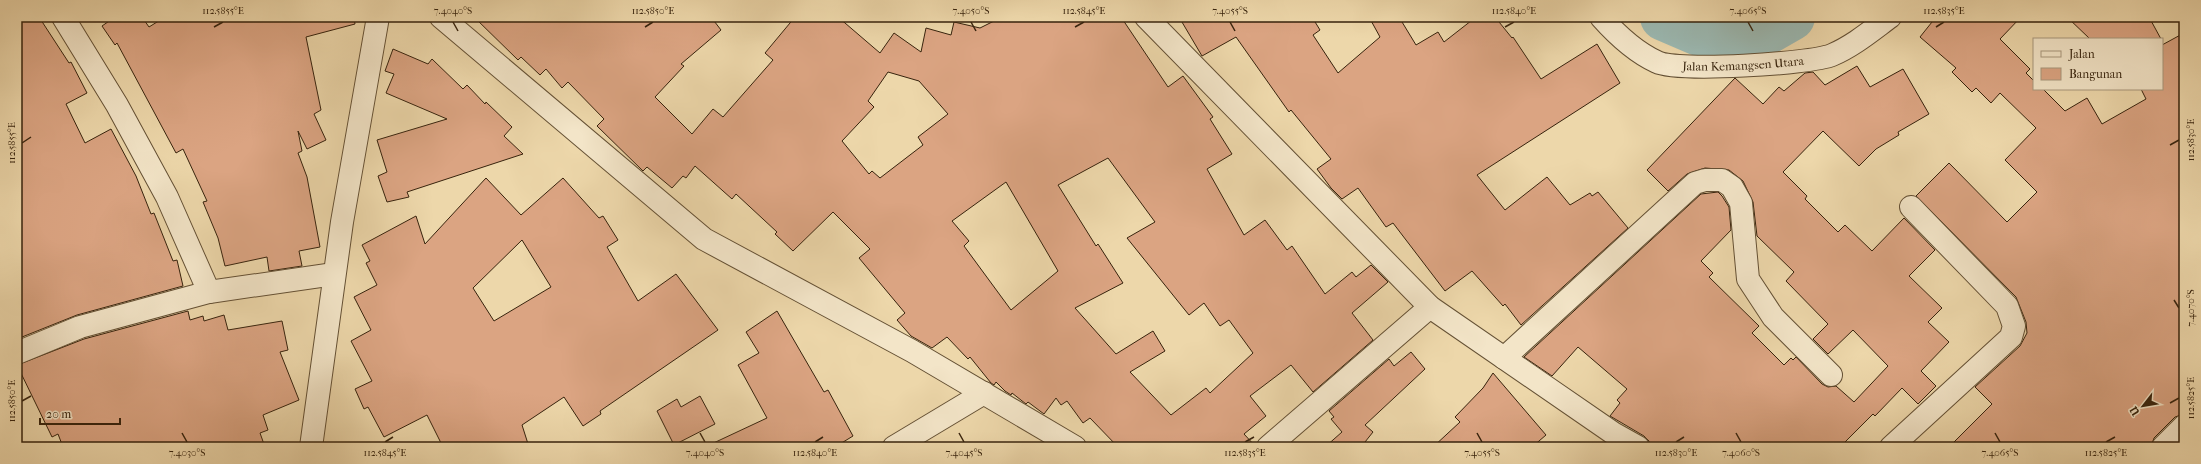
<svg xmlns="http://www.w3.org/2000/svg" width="2201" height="464" font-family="'IM FELL French Canon',serif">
<rect width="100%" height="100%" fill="#edd7aa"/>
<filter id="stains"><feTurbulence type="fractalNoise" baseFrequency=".005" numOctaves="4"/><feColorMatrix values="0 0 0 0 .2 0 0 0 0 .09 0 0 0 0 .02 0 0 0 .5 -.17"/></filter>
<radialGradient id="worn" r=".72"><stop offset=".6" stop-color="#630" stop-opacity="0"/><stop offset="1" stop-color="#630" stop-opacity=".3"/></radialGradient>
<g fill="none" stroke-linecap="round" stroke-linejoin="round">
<polyline stroke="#9bb8b1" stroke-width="48" points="1664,17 1699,32 1754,38 1791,17"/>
</g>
<g fill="#dba482" stroke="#37230d" fill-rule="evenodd">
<polygon points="17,17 39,17 69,63 71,62 87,93 66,104 85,143 111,129 136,176 151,214 154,213 173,261 177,260 183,286 77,315 17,339"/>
<polygon points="115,17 142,17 149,27 165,17 354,17 355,24 306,37 321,110 314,114 326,140 307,149 298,131 302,151 298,153 307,177 320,247 299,251 302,266 269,271 267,257 225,266 218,238 203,202 207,201 183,149 176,153 117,43 115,45 102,26"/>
<path d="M474,17h237l10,13 -40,34 3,2 -29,31 37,37 21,-25 10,8 50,-57 -8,-7 30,-36h43l42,36 14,-20 27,19 5,-24 25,7 3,-13 26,6 22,-11h119l47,70 15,-11 30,41 -3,2 22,35 -25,15 37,66 21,-15 22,30 5,-4 33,48 27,-22 4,5 15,-12 17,17 -36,31 21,27 -60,52 -22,-27 -41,31 16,20 -22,18 12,13h-138l-28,-29 -7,5 -16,-22 -6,4 -5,-7 -12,16 -16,-12 -2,2 -14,-11 -1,2 -6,-4 -9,-9 -2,3 -3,-2 -21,-26 -2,2 -21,-22 -15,11 -21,-12 -14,-16 8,-7 -46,-55 11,-9 -37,-37 -40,39 -18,-17 2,-2 -41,-38 -4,5 -37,-33 -9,12 -3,-2 -11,12 -25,-21 -4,4 -46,-45 7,-7 -36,-37 -6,6 -16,-19 -6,6 -19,-18 -3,3zM888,72l31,9 29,33 -30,23 5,8 -43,33 -8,-7 -3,3 -27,-33 32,-34 -6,-6zM1108,158l47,64 -28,16 62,77 15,-12 16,23 9,-6 24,33 -43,40 -4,-5 -35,27 -41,-43 35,-21 -12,-20 -37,23 -41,-46 48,-25 -25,-39 -2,2 -38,-61zM1006,182l52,89 -47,39 -47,-64 5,-5 -17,-20z"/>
<polygon points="1179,17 1312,17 1320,30 1313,35 1338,73 1380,37 1369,17 1399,17 1416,45 1438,32 1444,42 1476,17 1495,17 1512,38 1513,37 1541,79 1597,44 1620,83 1477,175 1505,210 1547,177 1570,205 1590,193 1592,196 1598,192 1628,228 1521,325 1505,304 1503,306 1472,271 1445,291 1393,223 1386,227 1358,188 1342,199 1331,188 1317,169 1331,159 1291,110 1289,112 1236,37 1202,56"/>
<polygon points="1936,17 2021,17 2000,39 2030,69 2026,73 2034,81 2034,89 2043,89 2065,111 2087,98 2102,124 2146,99 2141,89 2162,89 2162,45 2184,33 2184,414 2175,417 2154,438 2151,447 1949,447 1992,404 1975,387 2020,346 2027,333 2026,322 2016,297 1916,196 1949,163 2007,222 2037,192 2005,160 2036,128 2000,93 1991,103 1976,88 1972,92 1952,72 1956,68 1920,37"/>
<polygon points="2067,17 2149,17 2161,39 2090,39"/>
<polygon points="393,49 428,64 432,59 463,89 467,85 485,104 486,102 512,127 504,136 523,154 407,192 409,197 387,202 378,176 387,172 377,140 447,119 386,93 394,74 385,71"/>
<polygon points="1857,66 1870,87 1903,69 1929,114 1898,132 1899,135 1876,149 1859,166 1823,131 1783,172 1807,196 1805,199 1838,232 1845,225 1872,251 1904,218 1935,250 1909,276 1942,308 1928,322 1949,342 1921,371 1936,386 1918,404 1902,388 1875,416 1873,414 1840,447 1650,447 1649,441 1644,436 1610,416 1620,403 1617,400 1627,389 1578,347 1552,376 1524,357 1701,194 1718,192 1722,196 1729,207 1731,230 1701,261 1713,273 1709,277 1759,326 1752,333 1784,365 1791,358 1793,360 1796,357 1822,384 1828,387 1836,386 1854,402 1888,366 1853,330 1828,354 1813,339 1828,324 1786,281 1794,272 1757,236 1753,202 1743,181 1729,170 1705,168 1687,174 1668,191 1647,170 1735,78 1763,104 1779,87 1784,91 1805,73 1813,72 1825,85"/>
<path d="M486,178l35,37 42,-37 36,40 4,-2 15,24 -11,7 31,54 38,-27 42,56 -118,81 1,3 -18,12 -19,-29 -42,28 7,22h-86l-16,-32 -43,22 -16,-30 -4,2 -9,-20 17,-8 -21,-40 20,-11 -17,-33 23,-12 -11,-22 4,-2 -8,-16 54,-29 9,28zM522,240l29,47 -57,34 -21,-33z"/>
<polygon points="188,311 190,320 203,316 204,321 224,315 228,330 282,321 288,350 280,352 299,400 263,415 268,430 260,433 265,447 63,447 58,434 52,437 17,365 84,339"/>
<polygon points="777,311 824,392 828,390 853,436 835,447 705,447 767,418 738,365 759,353 746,332"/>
<polygon points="1411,352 1425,369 1365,425 1373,432 1361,447 1325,447 1342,432 1331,419 1334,417 1329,411 1389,359 1394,366"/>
<polygon points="1493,373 1546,435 1532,447 1433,447 1460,422 1455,417 1483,388"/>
<polygon points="700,396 715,424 674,445 657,411 677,399 681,407"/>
</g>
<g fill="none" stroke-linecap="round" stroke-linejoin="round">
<g stroke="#645034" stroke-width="24">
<g id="minor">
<polyline points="63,17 117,105 167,197 209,292"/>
<polyline points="441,17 704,239 912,351 1075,447"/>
<polyline points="1146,17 1430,307 1613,433 1638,447"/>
<path id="s1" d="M1601,17c16,18 34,35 56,45 20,10 153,2 175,-7 21,-9 39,-24 58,-38"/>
<polyline points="17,353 80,327 209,292 334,274"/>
<polyline points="1504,358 1695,183 1705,180 1722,180 1732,187 1741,203 1748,279 1773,317 1831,375"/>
<polyline points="311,447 342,222 378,17"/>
<polyline points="894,447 984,393"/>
<polyline points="1268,447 1430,307"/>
<polyline points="1891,447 2011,337 2014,326 2007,306 1911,207"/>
<polyline points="2163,447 2184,426"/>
</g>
</g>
<use href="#minor" stroke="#f3e5c8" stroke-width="22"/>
</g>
<path fill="none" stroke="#37230d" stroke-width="1.5" d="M453,22l5,9M971,22l5,9M1230,22l5,9M1748,22l5,9M214,27l9,-5M645,27l8,-5M1075,27l9,-5M1505,27l9,-5M1936,27l8,-5M22,143l9,-6M2170,145l9,-5M2174,300l5,8M22,401l9,-5M2170,403l9,-5M182,433l5,9M700,433l5,9M959,433l5,9M1477,433l5,9M1736,433l5,9M1995,433l5,9M385,442l8,-5M815,442l8,-5M1245,442l9,-5M1676,442l8,-5M2106,442l9,-5"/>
<g text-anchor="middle" stroke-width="3.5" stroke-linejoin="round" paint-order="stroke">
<g font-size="12" fill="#37230d" stroke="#f3e5c8">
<text dy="4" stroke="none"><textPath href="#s1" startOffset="159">Jalan Kemangsen Utara</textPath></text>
</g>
</g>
<rect width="2201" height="464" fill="none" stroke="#edd7aa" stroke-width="44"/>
<rect x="2033" y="38" width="130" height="52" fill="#f3e5c8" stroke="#a8977d"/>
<rect x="2041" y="51" width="20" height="6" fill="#f3e5c8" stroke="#a8977d"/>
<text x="2069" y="58" font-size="12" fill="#37230d">Jalan</text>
<rect x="2041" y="68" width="20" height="12" fill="#dba482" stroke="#a8977d"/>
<text x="2069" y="78" font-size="12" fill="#37230d">Bangunan</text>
<g transform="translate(2143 406) rotate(239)" stroke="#f3e5c8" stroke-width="3" paint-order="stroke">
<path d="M0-3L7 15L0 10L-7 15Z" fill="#37230d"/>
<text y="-6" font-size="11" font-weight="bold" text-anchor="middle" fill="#37230d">U</text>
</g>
<path d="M40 418v6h80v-6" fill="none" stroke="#37230d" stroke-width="2"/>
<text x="46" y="418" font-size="12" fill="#37230d" stroke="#f3e5c8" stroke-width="3" paint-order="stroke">20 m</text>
<rect x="22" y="22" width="2157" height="420" fill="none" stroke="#37230d" stroke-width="1.5"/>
<g font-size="10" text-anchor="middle" fill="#37230d">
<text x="223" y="14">112.5855°E</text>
<text x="453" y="14">7.4040°S</text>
<text x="653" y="14">112.5850°E</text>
<text x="971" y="14">7.4050°S</text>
<text x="1084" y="14">112.5845°E</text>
<text x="1230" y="14">7.4055°S</text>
<text x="1514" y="14">112.5840°E</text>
<text x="1748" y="14">7.4065°S</text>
<text x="1944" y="14">112.5835°E</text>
<text transform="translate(2190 140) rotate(-90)" y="4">112.5830°E</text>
<text transform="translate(11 143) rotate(-90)" y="4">112.5855°E</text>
<text transform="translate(2190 308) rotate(-90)" y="4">7.4070°S</text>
<text transform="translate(2190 398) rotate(-90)" y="4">112.5825°E</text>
<text transform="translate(11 401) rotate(-90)" y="4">112.5850°E</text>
<text x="187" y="456">7.4030°S</text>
<text x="385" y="456">112.5845°E</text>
<text x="705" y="456">7.4040°S</text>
<text x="815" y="456">112.5840°E</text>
<text x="964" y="456">7.4045°S</text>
<text x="1245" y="456">112.5835°E</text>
<text x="1482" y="456">7.4055°S</text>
<text x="1676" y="456">112.5830°E</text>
<text x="1741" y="456">7.4060°S</text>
<text x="2000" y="456">7.4065°S</text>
<text x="2106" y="456">112.5825°E</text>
</g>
<rect width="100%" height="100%" filter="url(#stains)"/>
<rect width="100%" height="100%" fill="url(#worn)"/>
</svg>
